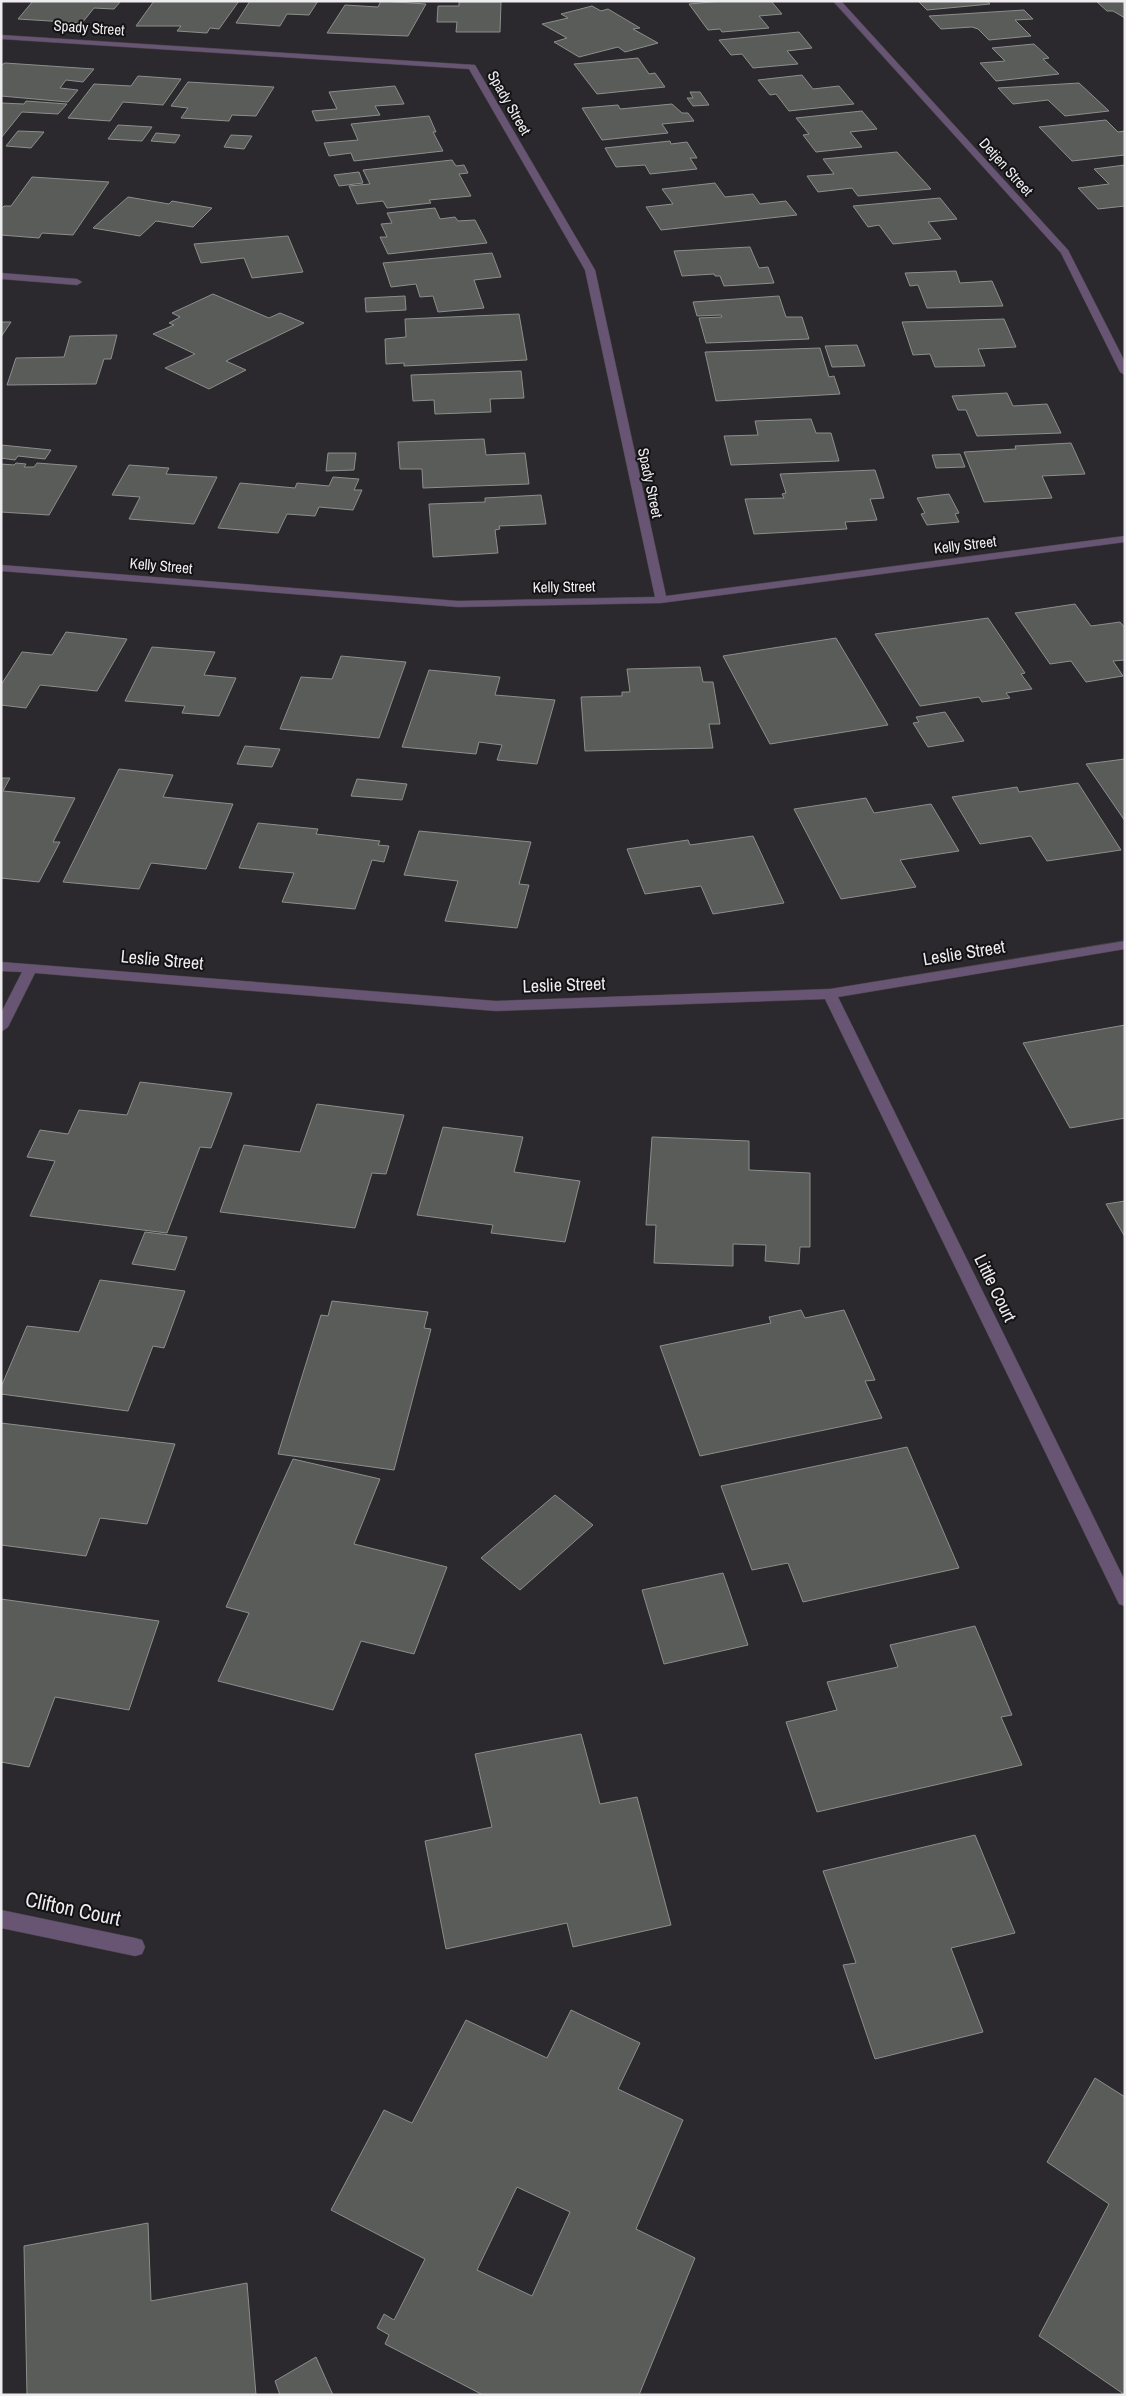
<svg xmlns="http://www.w3.org/2000/svg" width="1126" height="2396" font-family="'Archivo Narrow',sans-serif">
<rect width="100%" height="100%" fill="#2b292d"/>
<g fill="#595c58" stroke="#8b8f8b" fill-rule="evenodd">
<polygon points="33,1 121,1 114,9 94,8 82,23 18,19"/>
<polygon points="154,1 239,1 219,29 210,28 207,33 177,31 181,26 136,26"/>
<polygon points="250,1 318,1 309,15 287,14 280,26 236,23"/>
<polygon points="381,1 426,4 408,36 327,33 345,5 378,7"/>
<polygon points="722,1 771,1 782,14 759,16 769,28 722,32 720,29 708,30 689,4"/>
<polygon points="918,1 987,1 990,4 927,10"/>
<polygon points="1106,1 1125,1 1125,18 1113,11 1107,11 1097,2"/>
<polygon points="459,2 501,2 500,32 456,32 457,22 437,22 438,6 459,6"/>
<polygon points="592,6 601,11 608,9 640,28 633,29 658,43 625,52 618,47 579,57 554,42 567,38 542,24 568,18 561,14"/>
<polygon points="1024,10 1033,19 1015,20 1031,36 989,40 978,29 972,27 941,29 929,16"/>
<polygon points="799,32 812,48 787,51 798,64 753,68 742,54 731,55 719,40"/>
<polygon points="1034,44 1049,58 1043,59 1059,74 996,81 980,63 1005,61 992,48"/>
<polygon points="638,58 649,74 655,73 665,87 597,94 574,64"/>
<polygon points="5,63 94,69 83,82 66,80 60,88 78,90 68,102 1,96 1,65"/>
<polygon points="802,75 813,89 839,86 854,104 789,111 776,94 770,95 758,80"/>
<polygon points="138,76 181,79 163,105 123,102 110,121 68,118 94,84 131,86"/>
<polygon points="188,82 274,87 256,116 232,115 229,121 181,118 188,108 171,106"/>
<polygon points="1079,83 1109,111 1065,116 1048,100 1013,104 998,88"/>
<polygon points="395,86 404,104 375,106 380,115 316,121 312,111 337,109 329,92"/>
<polygon points="690,92 700,92 709,105 693,106 687,98 693,98"/>
<polygon points="26,101 67,104 58,114 22,112 1,138 1,103 24,104"/>
<polygon points="672,104 682,113 688,113 694,121 662,124 668,133 602,140 582,108 618,105 620,109"/>
<polygon points="862,111 877,129 850,132 862,147 816,152 803,135 809,134 796,118"/>
<polygon points="429,116 436,132 433,132 443,151 354,161 351,153 329,156 324,143 358,140 351,124"/>
<polygon points="1106,120 1118,132 1125,131 1125,155 1072,161 1039,127"/>
<polygon points="118,125 152,127 142,141 108,139"/>
<polygon points="18,131 44,132 31,148 6,146"/>
<polygon points="156,133 180,135 175,143 151,141"/>
<polygon points="231,135 252,136 244,149 224,147"/>
<polygon points="670,141 671,144 687,142 697,158 690,158 697,169 650,174 645,165 616,167 605,148"/>
<polygon points="897,152 931,189 858,196 852,188 818,192 807,176 834,174 823,159"/>
<polygon points="452,160 456,166 464,165 468,173 459,174 471,196 429,200 431,203 387,208 383,201 357,204 349,186 370,184 363,170"/>
<polygon points="1125,165 1125,206 1098,209 1078,188 1109,184 1094,169"/>
<polygon points="359,172 363,183 339,186 334,175"/>
<polygon points="32,177 109,182 73,235 42,233 39,238 1,235 1,209 4,206 11,206"/>
<polygon points="715,183 725,197 753,194 760,204 786,201 797,215 661,230 646,207 673,204 662,189"/>
<polygon points="128,197 169,204 172,201 212,208 193,227 156,221 140,236 93,228"/>
<polygon points="940,198 957,219 928,222 941,239 893,244 879,225 868,227 853,206"/>
<polygon points="435,208 440,219 455,217 458,221 475,220 487,243 388,254 380,237 387,237 381,224 392,223 387,213"/>
<polygon points="288,236 303,272 252,278 244,258 201,263 194,244"/>
<polygon points="750,247 759,268 768,267 774,283 724,286 720,276 715,276 714,274 682,276 674,251"/>
<polygon points="492,253 501,277 474,280 484,308 438,312 433,296 420,297 416,284 391,287 383,263"/>
<polygon points="956,271 960,283 992,281 1003,306 927,308 918,285 910,286 905,273"/>
<polygon points="213,294 269,318 280,313 304,323 226,361 246,370 209,389 165,368 195,354 153,334 174,325 169,323 180,317 172,313"/>
<polygon points="405,296 406,310 366,312 365,298"/>
<polygon points="779,296 786,317 802,317 809,339 706,343 699,318 722,317 721,315 697,316 693,302"/>
<polygon points="519,314 527,360 404,366 404,363 386,364 385,339 406,337 405,319"/>
<polygon points="1004,319 1016,347 978,349 985,366 935,367 930,354 913,355 902,322"/>
<polygon points="1,322 11,322 1,337"/>
<polygon points="117,335 111,359 104,359 96,384 7,385 16,358 64,357 70,336"/>
<polygon points="857,345 865,366 832,367 825,346"/>
<polygon points="820,348 829,377 834,376 840,394 716,401 705,352"/>
<polygon points="521,371 524,398 490,399 491,412 435,414 434,400 413,401 411,375"/>
<polygon points="1007,393 1013,406 1047,404 1061,433 977,436 966,410 958,410 952,396"/>
<polygon points="811,419 816,433 831,433 839,461 731,465 724,436 758,435 755,421"/>
<polygon points="484,439 486,455 525,453 529,484 423,488 422,469 400,469 398,442"/>
<polygon points="1071,443 1085,474 1042,476 1052,498 984,502 964,452 1016,449 1015,446"/>
<polygon points="1,445 51,450 45,459 18,456 15,460 1,458"/>
<polygon points="328,453 356,453 354,470 326,471"/>
<polygon points="960,454 965,467 936,468 932,455"/>
<polygon points="16,463 26,464 24,467 34,467 37,463 77,466 49,515 1,512 1,464 14,465"/>
<polygon points="129,465 169,468 166,474 217,477 194,524 129,519 140,497 112,495"/>
<polygon points="875,470 884,498 870,499 877,520 845,522 847,529 754,534 745,499 784,498 782,494 786,493 780,474"/>
<polygon points="333,477 359,479 354,490 362,490 353,510 319,507 315,516 287,514 278,533 218,528 240,483 295,488 297,483 329,486"/>
<polygon points="949,494 959,513 955,514 959,522 927,525 921,514 925,513 917,498"/>
<polygon points="541,495 546,524 499,526 500,529 495,530 498,553 433,557 429,504 485,502 485,498"/>
<polygon points="1075,604 1091,626 1120,622 1125,628 1125,660 1113,661 1123,676 1086,682 1071,661 1050,664 1015,613"/>
<polygon points="988,618 1025,673 1021,674 1032,689 1006,693 1010,698 982,702 979,697 920,706 875,634"/>
<polygon points="66,632 127,639 97,691 40,685 26,708 1,705 1,685 22,652 52,655"/>
<polygon points="836,638 888,725 770,744 723,656"/>
<polygon points="152,647 215,652 204,675 236,678 219,716 182,713 185,706 125,701"/>
<polygon points="341,656 406,662 379,738 280,729 301,677 332,679"/>
<polygon points="700,667 703,682 713,682 720,724 709,724 713,748 585,751 581,697 622,696 622,692 630,692 627,669"/>
<polygon points="429,670 500,677 495,695 555,700 537,764 497,760 502,745 479,742 476,754 402,747"/>
<polygon points="945,712 964,741 928,747 913,723 919,722 916,717"/>
<polygon points="245,746 280,749 272,767 237,764"/>
<polygon points="1125,759 1125,821 1086,764"/>
<polygon points="119,769 173,775 163,797 233,804 206,869 151,863 139,889 63,882"/>
<polygon points="1,778 10,778 3,791 75,798 53,842 60,842 39,882 1,878"/>
<polygon points="357,779 407,784 402,800 351,796"/>
<polygon points="1078,783 1121,850 1047,861 1031,836 980,844 952,797 1017,787 1019,792"/>
<polygon points="866,798 874,813 931,804 959,851 900,860 916,887 841,899 794,809"/>
<polygon points="258,823 318,829 316,834 380,841 378,845 389,846 384,862 372,860 355,909 282,902 294,873 239,868"/>
<polygon points="419,831 531,842 519,884 529,885 517,928 445,921 458,881 404,875"/>
<polygon points="753,836 784,903 713,914 701,886 645,894 627,849 688,840 690,845"/>
<polygon points="1125,1025 1125,1118 1070,1128 1023,1043"/>
<polygon points="140,1082 232,1093 211,1148 200,1147 167,1233 30,1216 55,1161 27,1157 40,1130 68,1134 79,1110 127,1115"/>
<polygon points="317,1104 404,1115 386,1174 372,1173 355,1228 220,1212 244,1145 300,1152"/>
<polygon points="443,1127 523,1137 514,1172 580,1181 565,1242 491,1233 493,1225 417,1215"/>
<polygon points="652,1137 749,1141 749,1170 810,1173 810,1247 800,1247 799,1264 765,1261 766,1245 733,1244 733,1266 654,1263 656,1225 646,1225"/>
<polygon points="1125,1201 1125,1237 1106,1204"/>
<polygon points="145,1232 187,1237 175,1270 132,1264"/>
<polygon points="100,1280 185,1291 164,1348 153,1346 128,1411 1,1394 1,1387 27,1326 79,1332"/>
<polygon points="332,1301 428,1312 424,1328 431,1329 394,1470 278,1454 321,1315 328,1316"/>
<polygon points="801,1310 805,1318 844,1310 875,1380 865,1381 882,1418 700,1456 660,1346 771,1323 769,1317"/>
<polygon points="1,1423 175,1444 147,1524 100,1518 86,1556 1,1545"/>
<polygon points="907,1447 959,1568 803,1602 788,1563 752,1570 721,1486"/>
<polygon points="293,1459 380,1479 354,1544 447,1567 414,1654 361,1641 333,1710 218,1681 249,1613 226,1607"/>
<polygon points="555,1495 593,1525 520,1590 481,1558"/>
<polygon points="723,1573 748,1645 664,1664 642,1590"/>
<polygon points="1,1599 159,1621 129,1710 55,1697 29,1767 1,1762"/>
<polygon points="975,1626 1012,1715 1001,1717 1022,1765 817,1812 786,1722 837,1710 827,1682 898,1667 890,1645"/>
<polygon points="581,1734 600,1804 637,1797 671,1925 573,1947 567,1923 446,1949 425,1841 492,1827 475,1754"/>
<polygon points="975,1835 1015,1933 951,1948 983,2032 875,2059 843,1965 856,1963 823,1871"/>
<path d="M571,2010l69,33 -22,46 65,31 -47,109 59,29 -56,137h-156l-98,-51 4,-9 -12,-7 7,-14 10,6 31,-61 -94,-49 53,-100 28,13 54,-103 81,38zM517,2187l53,25 -38,84 -55,-26z"/>
<polygon points="1095,2078 1125,2097 1125,2395 1039,2336 1109,2204 1047,2162"/>
<polygon points="148,2223 151,2301 247,2283 256,2395 27,2395 24,2246"/>
<polygon points="316,2357 333,2395 280,2395 275,2381"/>
</g>
<g fill="none" stroke-linecap="round" stroke-linejoin="round">
<g stroke="#464448" stroke-width="1">
<g id="minor">
<polygon points="833,1 841,1 1068,250 1125,362 1125,375 1120,372 1061,253"/>
<polygon points="1,35 475,65 595,270 666,596 1125,536 1125,542 661,603 458,607 1,571 1,565 458,601 655,597 585,270 469,69 1,39"/>
<polygon points="1,273 77,279 82,282 77,285 1,279"/>
<polygon points="1125,941 1125,949 838,997 1125,1581 1125,1606 1119,1604 825,999 496,1011 35,973 8,1027 1,1032 1,1013 22,972 1,971 1,962 496,1001 830,989"/>
<polygon points="1,1910 135,1938 142,1940 145,1947 142,1954 135,1956 1,1928"/>
</g>
</g>
<use href="#minor" fill="#685574" fill-rule="evenodd"/>
</g>
<g text-anchor="middle" stroke-width="4" stroke-linejoin="round" paint-order="stroke">
<g font-size="15" fill="#eeecef" stroke="#131214">
<text transform="translate(89 28) rotate(4)" y="5">Spady Street</text>
<text transform="translate(509 103) rotate(60)" y="5">Spady Street</text>
<text transform="translate(1006 167) rotate(48)" y="5">Detjen Street</text>
<text transform="translate(650 483) rotate(78)" y="5">Spady Street</text>
<text transform="translate(965 545) rotate(-7)" y="5">Kelly Street</text>
<text transform="translate(161 566) rotate(5)" y="5">Kelly Street</text>
<text transform="translate(564 587) rotate(-1)" y="5">Kelly Street</text>
</g>
<g font-size="18" fill="#eeecef" stroke="#131214">
<text transform="translate(964 953) rotate(-9)" y="6">Leslie Street</text>
<text transform="translate(162 960) rotate(5)" y="6">Leslie Street</text>
<text transform="translate(564 985) rotate(-2)" y="6">Leslie Street</text>
<text transform="translate(995 1288) rotate(64)" y="6">Little Court</text>
</g>
<g font-size="21" fill="#eeecef" stroke="#131214">
<text transform="translate(73 1909) rotate(12)" y="7">Clifton Court</text>
</g>
</g>
<rect width="1126" height="2396" fill="none" stroke="#eeecef" stroke-width="5"/>
</svg>
